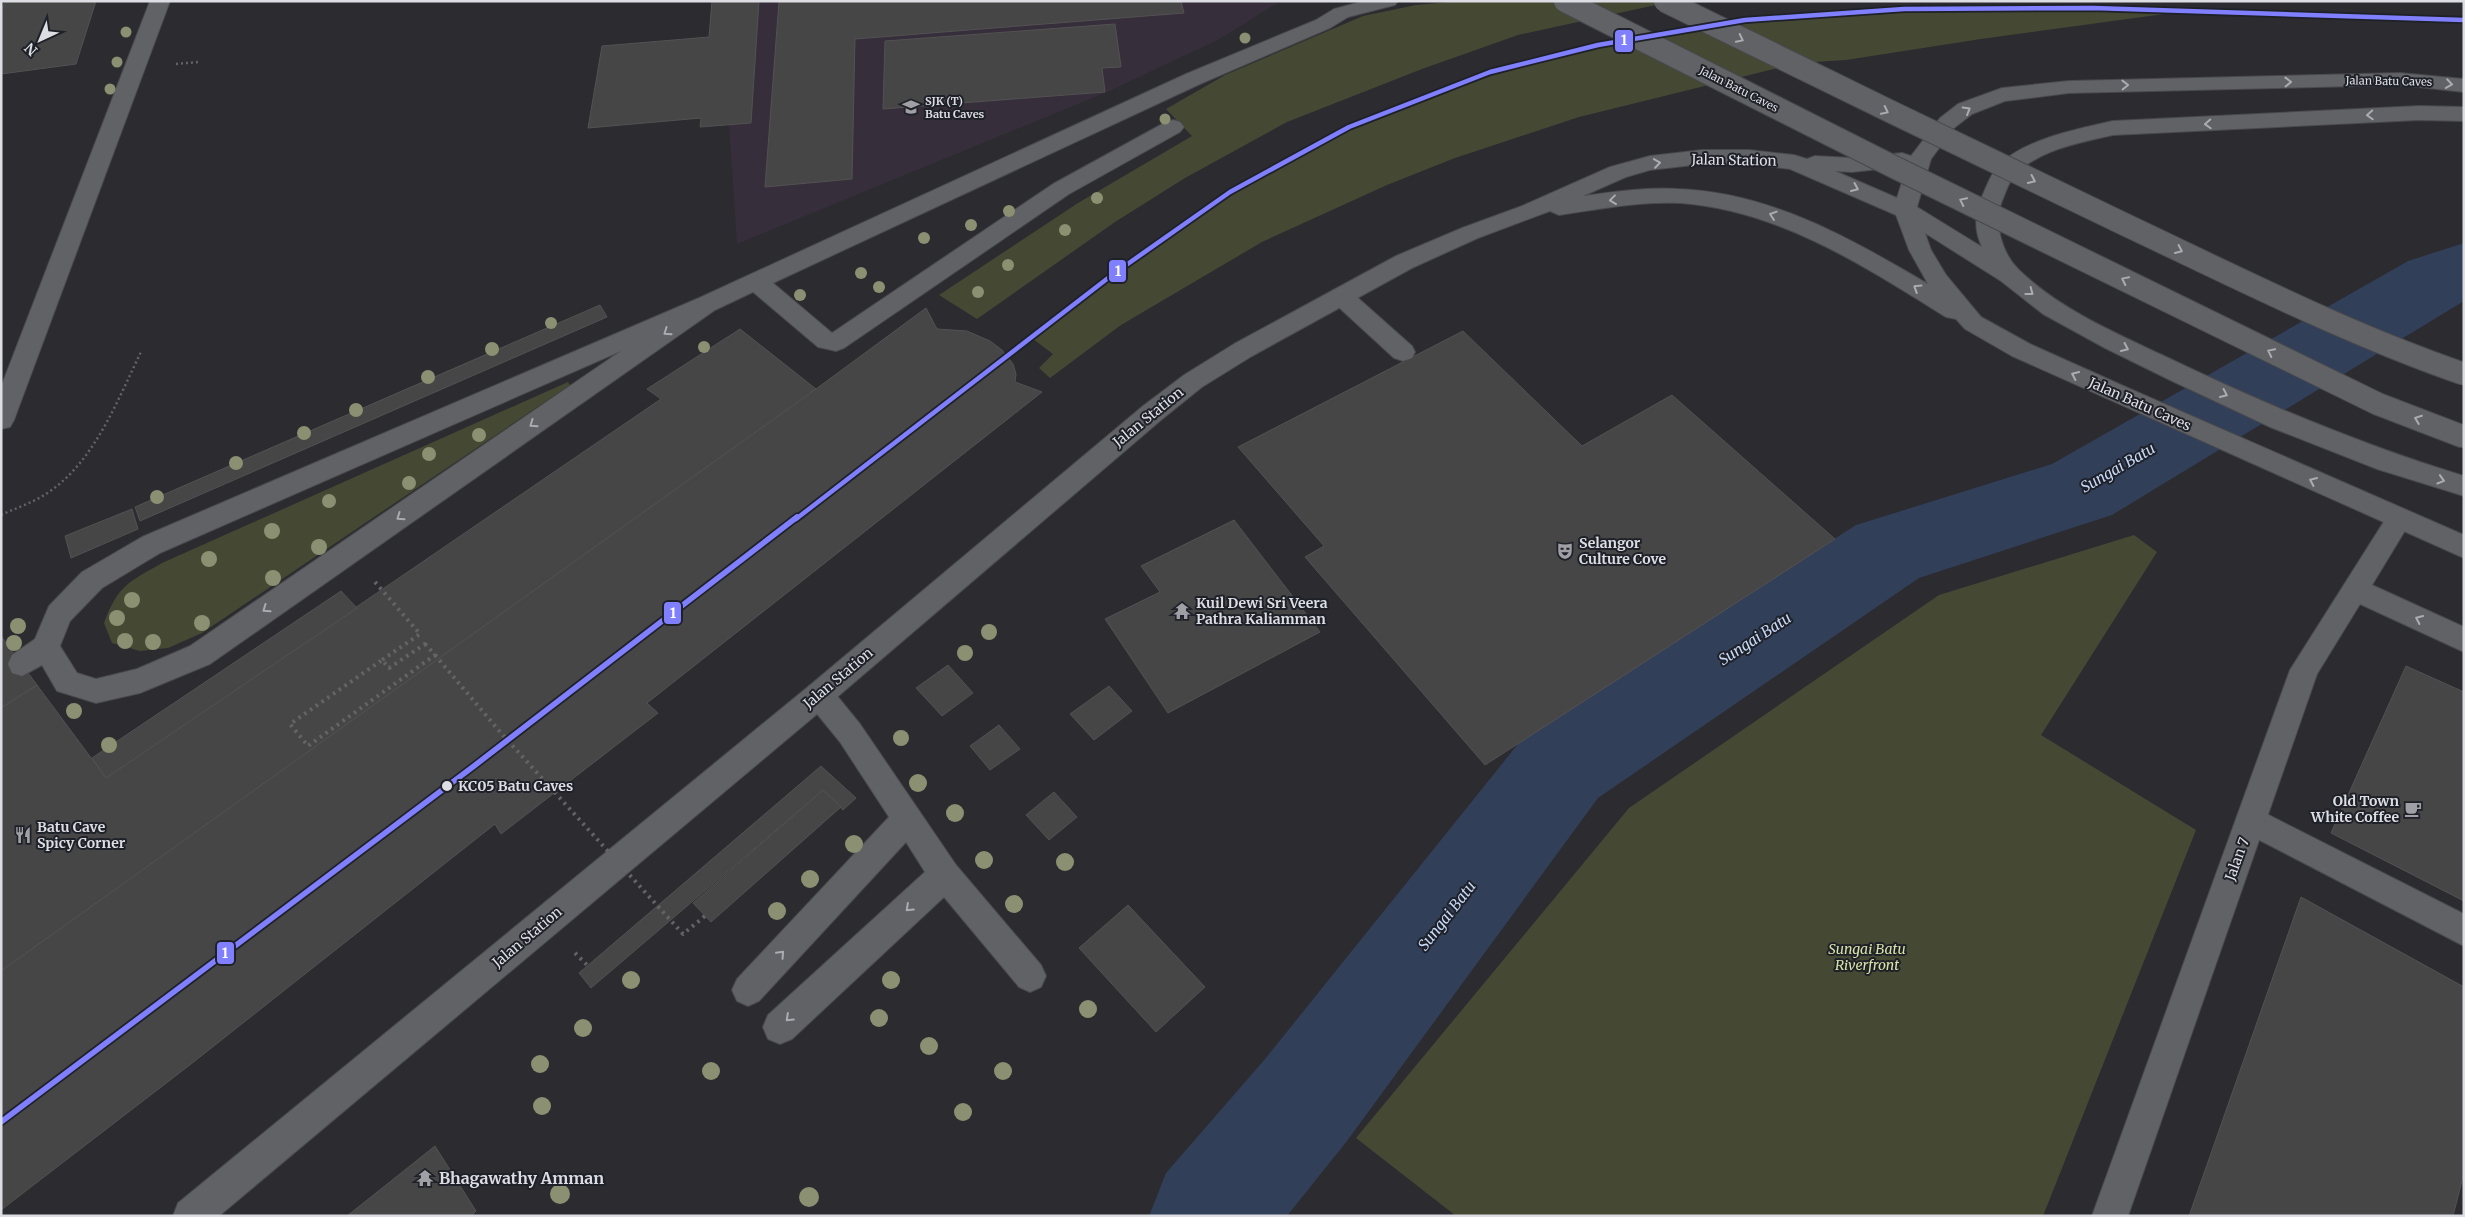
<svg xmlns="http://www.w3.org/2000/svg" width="2465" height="1217" font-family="Merriweather,serif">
<rect width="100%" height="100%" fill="#2b2b30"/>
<polygon fill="#362e3b" points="759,1 1281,1 1218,40 1107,92 737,244 729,125 751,123"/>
<g fill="#454934">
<polygon points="1460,1 1674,1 1518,35 1422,69 1287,122 1185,178 1115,222 977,319 939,295 1078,203 1192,136 1166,109 1225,75 1363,16 1416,5"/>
<path d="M1938,10l241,2 -198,27 -135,21 -48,3 -219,54 -124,41 -68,27 -125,57 -141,83 -71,53 -11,-10 14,-14 -20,-15c102,-78 204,-157 322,-212 25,-12 52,-20 78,-30 20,-7 40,-16 61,-22 144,-43 294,-61 444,-65z"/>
<path d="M568,382l2,3 -3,2 -365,246 -34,15 -28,3 -28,-8 -8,-20c14,-38 25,-41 58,-60z"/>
<polygon points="2134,535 2157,552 2041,735 2196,830 2043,1216 1456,1216 1356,1138 1629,808 1939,595"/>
</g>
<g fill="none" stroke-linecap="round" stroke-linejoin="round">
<polygon fill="#313f58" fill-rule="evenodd" points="2464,243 2464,301 2112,515 1919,578 1598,798 1347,1141 1287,1216 1149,1216 1166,1173 1265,1059 1526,734 1856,525 2052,464 2408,261"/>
</g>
<g fill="#474647" stroke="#535152">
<polygon points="5,1 96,1 76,64 1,74 1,12"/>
<polygon points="712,1 759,1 751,123 700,127 701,118 588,128 602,46 709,37"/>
<polygon points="779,1 1181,1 1184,13 855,39 852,179 765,187"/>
<polygon points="1115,24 1121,67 1102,68 1105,92 883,109 885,41"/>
<polygon points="600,305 607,317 140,521 135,507"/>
<polygon points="926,308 937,329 967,331 990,341 1002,350 1013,364 1016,374 1015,382 1042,392 647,703 658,713 501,834 495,824 191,1064 1,1210 1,971 816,389"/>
<polygon points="740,329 816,389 1,971 1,708 37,685 106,778 661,399 647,389"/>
<polygon points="1463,331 1582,446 1672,395 1835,539 1485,765 1305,557 1324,546 1238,447"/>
<polygon points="132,509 138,529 71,558 65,536"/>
<polygon points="1234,520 1320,632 1168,713 1105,619 1160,592 1141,566"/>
<polygon points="341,591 357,608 106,778 92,758"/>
<polygon points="1,636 37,685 1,708"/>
<polygon points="948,665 973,693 942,716 916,688"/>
<polygon points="2406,666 2464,692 2464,901 2331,833"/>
<polygon points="1109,686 1132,711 1094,740 1070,714"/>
<polygon points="999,725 1020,749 990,770 970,746"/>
<polygon points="821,766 856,798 843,810 823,790 591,988 579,973"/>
<polygon points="823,790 841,807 711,922 693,903"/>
<polygon points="1054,792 1077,817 1049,840 1026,815"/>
<polygon points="2301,897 2464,987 2464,1173 2453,1216 2189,1216"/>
<polygon points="1128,905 1205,987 1156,1032 1079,948"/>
<polygon points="435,1146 476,1211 471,1216 347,1216"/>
</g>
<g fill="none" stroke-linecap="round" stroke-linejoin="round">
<g stroke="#48494d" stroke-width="2">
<g id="lane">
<path d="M1364,1h34l-3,4 -47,12 -18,11 -130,56 -427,199 59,50 221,-149 113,-62 7,-2 7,2 4,5 -4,5 -111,62 -225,154 -8,3 -18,-4 -65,-55 -38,18 -505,354 -70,29 -44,10 -39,-12 -15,-26 -20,11 -10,-3 -4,-9 4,-9 23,-16 14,-33 33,-34 60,-35 557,-239 487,-224 130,-54 18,-11zM621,351l-431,295 -53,23 -41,10 -19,-6 -17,-27 10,-25 32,-33 58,-35z"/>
<polygon points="1341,288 1349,290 1412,346 1415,352 1412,358 1403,361 1394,358 1333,302 1329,296 1333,290"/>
<polygon points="819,682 829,686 860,724 956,865 1041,965 1046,976 1041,987 1030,992 1019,987 944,897 792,1039 780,1044 768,1039 763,1027 768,1015 925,872 906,842 759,1001 748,1006 737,1001 732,990 737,979 889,817 840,742 809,704 805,695 809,686"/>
<polygon points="2251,806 2464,914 2464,946 2240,830 2236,820 2240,810"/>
</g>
</g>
<g stroke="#48494d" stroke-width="2">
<g id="street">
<polygon points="150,1 170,1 14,420 10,427 1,429 1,387"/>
<polygon points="2399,508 2408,512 2412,519 2372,585 2464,627 2464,652 2360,604 2317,674 2128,1216 2092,1216 2290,670 2390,512"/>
</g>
</g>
<g stroke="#48494d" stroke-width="2">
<path id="secondary" d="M2400,73l64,6v13l-64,-7 -331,8 -64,8 -33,13 -18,14 -23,31 -14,48 65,40c-9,-19 -7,-36 2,-55 4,-9 8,-20 15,-27 26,-26 79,-36 114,-44l306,-15 45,1v14l-45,-1 -306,15c-32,7 -74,15 -97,39 -7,6 -10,18 -14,27 -9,21 0,53 17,69 39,38 94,62 143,85 98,47 197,89 302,121v20l-87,-27 -107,-42 -100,-47 -65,-32 -62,-34 -42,-33 -76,-48 6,17 15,25 35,42 49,27 98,44 336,147v23l-452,-202 -47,-27 -9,-10 -10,-2c-82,-51 -167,-107 -266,-114 -40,-2 -81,6 -121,12l-9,-4 -72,27 -66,30 -160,88 -50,31 -41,33 -332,284 -610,512h-46l5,-13 631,-517 334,-280 41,-31 50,-31 162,-88 66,-28 60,-22 88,-39 40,-11 52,-6h47l45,5 13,4 8,-3 37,2 50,-5 9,3 29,-38 18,-14 44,-16 67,-7zM1702,164h47l41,5 106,46 13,35 19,34c-76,-45 -159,-92 -250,-95 -32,-2 -64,3 -95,7l43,-19 24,-7zM1907,166l-10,32 -62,-27 17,1z"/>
</g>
<g stroke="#646467" stroke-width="2.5" stroke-dasharray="2 3" stroke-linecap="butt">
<polyline points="176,64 198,62"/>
<path d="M1,515c15,-7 31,-12 45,-21 48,-31 71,-93 95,-142"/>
</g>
<g stroke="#646467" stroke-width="4" stroke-dasharray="2.5 4.5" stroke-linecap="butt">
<polyline points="375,582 420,634 382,660"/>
<polygon points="425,644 435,655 308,746 290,724 382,660 389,668"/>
<polyline points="575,953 587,965"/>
</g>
<use href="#lane" fill="#616266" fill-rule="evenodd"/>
<use href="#street" fill="#616266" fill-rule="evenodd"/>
<use href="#secondary" fill="#616266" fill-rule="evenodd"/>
<g stroke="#48494d" stroke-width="24" stroke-linecap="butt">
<g id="secondary-bridge">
<polyline points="1565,1 1894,167 2378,404 2464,437"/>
<path d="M1665,1c154,76 308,151 463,225 110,52 220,108 336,148"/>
</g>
</g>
<polyline stroke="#646467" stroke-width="4" stroke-dasharray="2.5 4.5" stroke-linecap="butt" points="435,655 501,733 683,934 705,916"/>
<use href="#secondary-bridge" stroke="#616266" stroke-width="22"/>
<g stroke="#1f2129" stroke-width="8">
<polyline id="rail-1-far1" points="796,519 1112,275 1230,192 1349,127 1490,72 1598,45 1745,20 1904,9 2093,8 2464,20"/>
</g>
<g stroke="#1f2129" stroke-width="9">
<polyline id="rail-1" points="1,1122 474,766 797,517"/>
</g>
<use href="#rail-1-far1" stroke="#8080ff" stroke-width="4.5"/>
<use href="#rail-1" stroke="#8080ff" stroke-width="5.5"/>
</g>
<g fill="#8a9071">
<circle cx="126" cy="32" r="5.5"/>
<circle cx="1245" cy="38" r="5.5"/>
<circle cx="117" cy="62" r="5.5"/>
<circle cx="110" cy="89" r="5.5"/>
<circle cx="1165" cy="119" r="5.5"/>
<circle cx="1097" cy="198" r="6"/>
<circle cx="1009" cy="211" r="6"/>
<circle cx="971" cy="225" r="6"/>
<circle cx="1065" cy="230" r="6"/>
<circle cx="924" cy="238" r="6"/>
<circle cx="1008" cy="265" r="6"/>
<circle cx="861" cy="273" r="6"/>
<circle cx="879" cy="287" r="6"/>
<circle cx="978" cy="292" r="6"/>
<circle cx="800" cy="295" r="6"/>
<circle cx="551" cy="323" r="6"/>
<circle cx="704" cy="347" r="6"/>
<circle cx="492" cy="349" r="7"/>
<circle cx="428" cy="377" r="7"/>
<circle cx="356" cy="410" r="7"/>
<circle cx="304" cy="433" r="7"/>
<circle cx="479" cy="435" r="7"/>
<circle cx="429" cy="454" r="7"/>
<circle cx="236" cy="463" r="7"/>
<circle cx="409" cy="483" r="7"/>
<circle cx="157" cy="497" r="7"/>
<circle cx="329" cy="501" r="7"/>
<circle cx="272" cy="531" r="8"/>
<circle cx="319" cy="547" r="8"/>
<circle cx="209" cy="559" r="8"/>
<circle cx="273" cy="578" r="8"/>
<circle cx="132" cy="600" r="8"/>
<circle cx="117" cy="618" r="8"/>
<circle cx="202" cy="623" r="8"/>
<circle cx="18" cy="626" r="8"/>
<circle cx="989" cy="632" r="8"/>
<circle cx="125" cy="641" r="8"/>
<circle cx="153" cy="642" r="8"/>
<circle cx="14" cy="643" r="8"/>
<circle cx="965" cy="653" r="8"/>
<circle cx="74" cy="711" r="8"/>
<circle cx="901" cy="738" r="8"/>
<circle cx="109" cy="745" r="8"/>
<circle cx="918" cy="783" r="9"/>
<circle cx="955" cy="813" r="9"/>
<circle cx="854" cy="844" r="9"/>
<circle cx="984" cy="860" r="9"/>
<circle cx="1065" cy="862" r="9"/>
<circle cx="810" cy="879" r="9"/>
<circle cx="1014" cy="904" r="9"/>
<circle cx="777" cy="911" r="9"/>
<circle cx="631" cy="980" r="9"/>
<circle cx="891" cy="980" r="9"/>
<circle cx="1088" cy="1009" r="9"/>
<circle cx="879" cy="1018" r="9"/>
<circle cx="583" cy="1028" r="9"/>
<circle cx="929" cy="1046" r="9"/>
<circle cx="540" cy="1064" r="9"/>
<circle cx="711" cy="1071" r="9"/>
<circle cx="1003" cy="1071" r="9"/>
<circle cx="542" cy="1106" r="9"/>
<circle cx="963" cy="1112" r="9"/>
<circle cx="560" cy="1194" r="10"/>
<circle cx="809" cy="1197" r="10"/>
</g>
<defs><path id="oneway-chevron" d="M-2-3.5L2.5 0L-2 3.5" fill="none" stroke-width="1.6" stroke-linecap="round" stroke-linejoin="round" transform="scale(1.25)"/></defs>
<g stroke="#abacb2">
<use href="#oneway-chevron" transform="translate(1740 39) rotate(26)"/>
<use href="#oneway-chevron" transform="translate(2288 82) rotate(-1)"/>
<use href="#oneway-chevron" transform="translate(2449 84) rotate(8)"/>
<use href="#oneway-chevron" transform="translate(2125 85) rotate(-1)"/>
<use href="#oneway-chevron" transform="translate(1967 110) rotate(-30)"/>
<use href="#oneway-chevron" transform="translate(1885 111) rotate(26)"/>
<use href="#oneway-chevron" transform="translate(2370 115) rotate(177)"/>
<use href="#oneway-chevron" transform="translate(2208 124) rotate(177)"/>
<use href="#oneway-chevron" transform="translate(1657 163) rotate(-8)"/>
<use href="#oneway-chevron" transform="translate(2032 180) rotate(25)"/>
<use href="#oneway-chevron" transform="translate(1855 188) rotate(24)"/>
<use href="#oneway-chevron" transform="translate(1613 200) rotate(173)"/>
<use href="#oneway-chevron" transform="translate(1963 201) rotate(-154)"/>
<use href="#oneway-chevron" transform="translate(1773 215) rotate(-161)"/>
<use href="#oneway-chevron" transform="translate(2179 250) rotate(25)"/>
<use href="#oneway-chevron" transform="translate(2125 280) rotate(-154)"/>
<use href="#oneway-chevron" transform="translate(1917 288) rotate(-148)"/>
<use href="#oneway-chevron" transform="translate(2030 292) rotate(37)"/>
<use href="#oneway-chevron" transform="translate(667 332) rotate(145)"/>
<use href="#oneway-chevron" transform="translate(2125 348) rotate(25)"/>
<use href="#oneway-chevron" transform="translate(2271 352) rotate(-154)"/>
<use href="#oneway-chevron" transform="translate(2075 375) rotate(-155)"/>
<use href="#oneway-chevron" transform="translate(2224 394) rotate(25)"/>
<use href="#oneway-chevron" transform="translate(2418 419) rotate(-159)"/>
<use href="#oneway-chevron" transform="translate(533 424) rotate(145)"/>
<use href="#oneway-chevron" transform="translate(2441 480) rotate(17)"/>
<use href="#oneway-chevron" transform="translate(2313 481) rotate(-156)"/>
<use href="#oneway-chevron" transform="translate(400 517) rotate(145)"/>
<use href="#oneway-chevron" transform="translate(266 609) rotate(145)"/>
<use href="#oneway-chevron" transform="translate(2419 619) rotate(-155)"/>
<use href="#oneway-chevron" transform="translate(909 908) rotate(137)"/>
<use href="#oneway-chevron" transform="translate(781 954) rotate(-47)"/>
<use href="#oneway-chevron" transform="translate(789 1018) rotate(137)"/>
</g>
<defs>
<g id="school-bare" transform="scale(1.35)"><path d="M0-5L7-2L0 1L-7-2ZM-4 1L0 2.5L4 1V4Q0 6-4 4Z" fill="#9f9fa5" stroke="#1f2129" stroke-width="2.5" paint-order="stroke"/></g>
<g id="theatre-bare" transform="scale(1.35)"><path d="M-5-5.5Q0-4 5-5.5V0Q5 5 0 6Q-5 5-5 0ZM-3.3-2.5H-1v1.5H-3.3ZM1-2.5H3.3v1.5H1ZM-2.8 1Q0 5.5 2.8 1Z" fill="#9f9fa5" stroke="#1f2129" stroke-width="2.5" paint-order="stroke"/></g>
<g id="temple-bare" transform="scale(1.35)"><path d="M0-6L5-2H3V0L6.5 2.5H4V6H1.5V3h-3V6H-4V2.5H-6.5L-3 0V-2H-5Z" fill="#9f9fa5" stroke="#1f2129" stroke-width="2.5" paint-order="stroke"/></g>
<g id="cafe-bare" transform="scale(1.35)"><path d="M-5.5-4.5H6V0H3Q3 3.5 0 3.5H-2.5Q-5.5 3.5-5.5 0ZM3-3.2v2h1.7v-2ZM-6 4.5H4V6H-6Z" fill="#9f9fa5" stroke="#1f2129" stroke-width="2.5" paint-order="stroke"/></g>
<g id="restaurant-bare" transform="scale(1.35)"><path d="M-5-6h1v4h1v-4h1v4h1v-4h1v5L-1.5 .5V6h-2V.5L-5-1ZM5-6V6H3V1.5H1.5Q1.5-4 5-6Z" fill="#9f9fa5" stroke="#1f2129" stroke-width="2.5" paint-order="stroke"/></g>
</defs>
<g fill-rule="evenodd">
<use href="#school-bare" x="911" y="107"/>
<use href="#theatre-bare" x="1565" y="551"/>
<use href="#temple-bare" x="1182" y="611"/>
<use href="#cafe-bare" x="2413" y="809"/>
<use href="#restaurant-bare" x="23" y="835"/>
<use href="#temple-bare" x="425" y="1178"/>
</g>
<circle fill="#dddee4" stroke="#1f2129" stroke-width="2" cx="447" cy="786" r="6"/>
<g text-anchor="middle" stroke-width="4" stroke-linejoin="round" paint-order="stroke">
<g font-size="11" fill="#dddee4" stroke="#1f2129">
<text transform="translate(2389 81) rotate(1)" y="4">Jalan Batu Caves</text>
<text transform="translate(1739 89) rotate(27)" y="4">Jalan Batu Caves</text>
</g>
<g font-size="11" font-weight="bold" fill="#dddee4" stroke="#1f2129" text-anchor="start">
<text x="925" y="105">SJK (T)<tspan x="925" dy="13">Batu Caves</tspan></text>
</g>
<g font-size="14" fill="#dddee4" stroke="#1f2129">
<text transform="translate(1734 160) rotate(1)" y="5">Jalan Station</text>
<text transform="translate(2140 404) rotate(24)" y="5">Jalan Batu Caves</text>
<text transform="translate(1148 417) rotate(-39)" y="5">Jalan Station</text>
<text transform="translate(838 678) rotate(-40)" y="5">Jalan Station</text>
<text transform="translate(2237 859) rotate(-70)" y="5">Jalan 7</text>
<text transform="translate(527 937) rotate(-40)" y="5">Jalan Station</text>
</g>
<g font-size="14" font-weight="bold" fill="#dddee4" stroke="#1f2129" text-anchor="start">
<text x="1579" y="548">Selangor<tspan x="1579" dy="16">Culture Cove</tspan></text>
<text x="1196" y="608">Kuil Dewi Sri Veera<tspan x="1196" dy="16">Pathra Kaliamman</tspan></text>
<text x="2399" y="806" text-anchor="end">Old Town<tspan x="2399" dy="16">White Coffee</tspan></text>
<text x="37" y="832">Batu Cave<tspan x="37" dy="16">Spicy Corner</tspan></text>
</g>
<g font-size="14" font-weight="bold" fill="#dddee4" stroke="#1f2129" text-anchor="start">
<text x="458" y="791">KC05 Batu Caves</text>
</g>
<g font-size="14" font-style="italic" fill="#d8e3a6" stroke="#1f2129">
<text x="1867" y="954">Sungai Batu<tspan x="1867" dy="16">Riverfront</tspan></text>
</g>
<g font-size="15" font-style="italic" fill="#c6d9f8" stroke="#1f2129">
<text transform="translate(2118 468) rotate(-30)" y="5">Sungai Batu</text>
<text transform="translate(1755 639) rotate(-33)" y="5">Sungai Batu</text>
<text transform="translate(1447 916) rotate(-52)" y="5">Sungai Batu</text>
</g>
<g font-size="16" font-weight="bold" fill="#dddee4" stroke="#1f2129" text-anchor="start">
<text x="439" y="1184">Bhagawathy Amman</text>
</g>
</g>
<g stroke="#1f2129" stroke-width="2">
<rect x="1614" y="29" width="20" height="24" rx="5" fill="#8080ff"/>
<rect x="1108" y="259" width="19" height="24" rx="5" fill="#8080ff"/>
<rect x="663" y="601" width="19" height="24" rx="5" fill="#8080ff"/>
<rect x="216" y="941" width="19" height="24" rx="5" fill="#8080ff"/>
</g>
<g font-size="14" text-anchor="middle" font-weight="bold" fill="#fff">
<text x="1624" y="45">1</text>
<text x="1118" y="276">1</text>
<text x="673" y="618">1</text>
<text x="225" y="958">1</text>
</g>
<rect width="2465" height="1217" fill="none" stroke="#dddee4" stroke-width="5"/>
<g transform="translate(40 40) rotate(224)" stroke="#1f2129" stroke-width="4" paint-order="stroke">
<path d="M0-4L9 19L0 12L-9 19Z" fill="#dddee4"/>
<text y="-8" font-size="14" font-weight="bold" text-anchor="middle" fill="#dddee4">N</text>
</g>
</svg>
